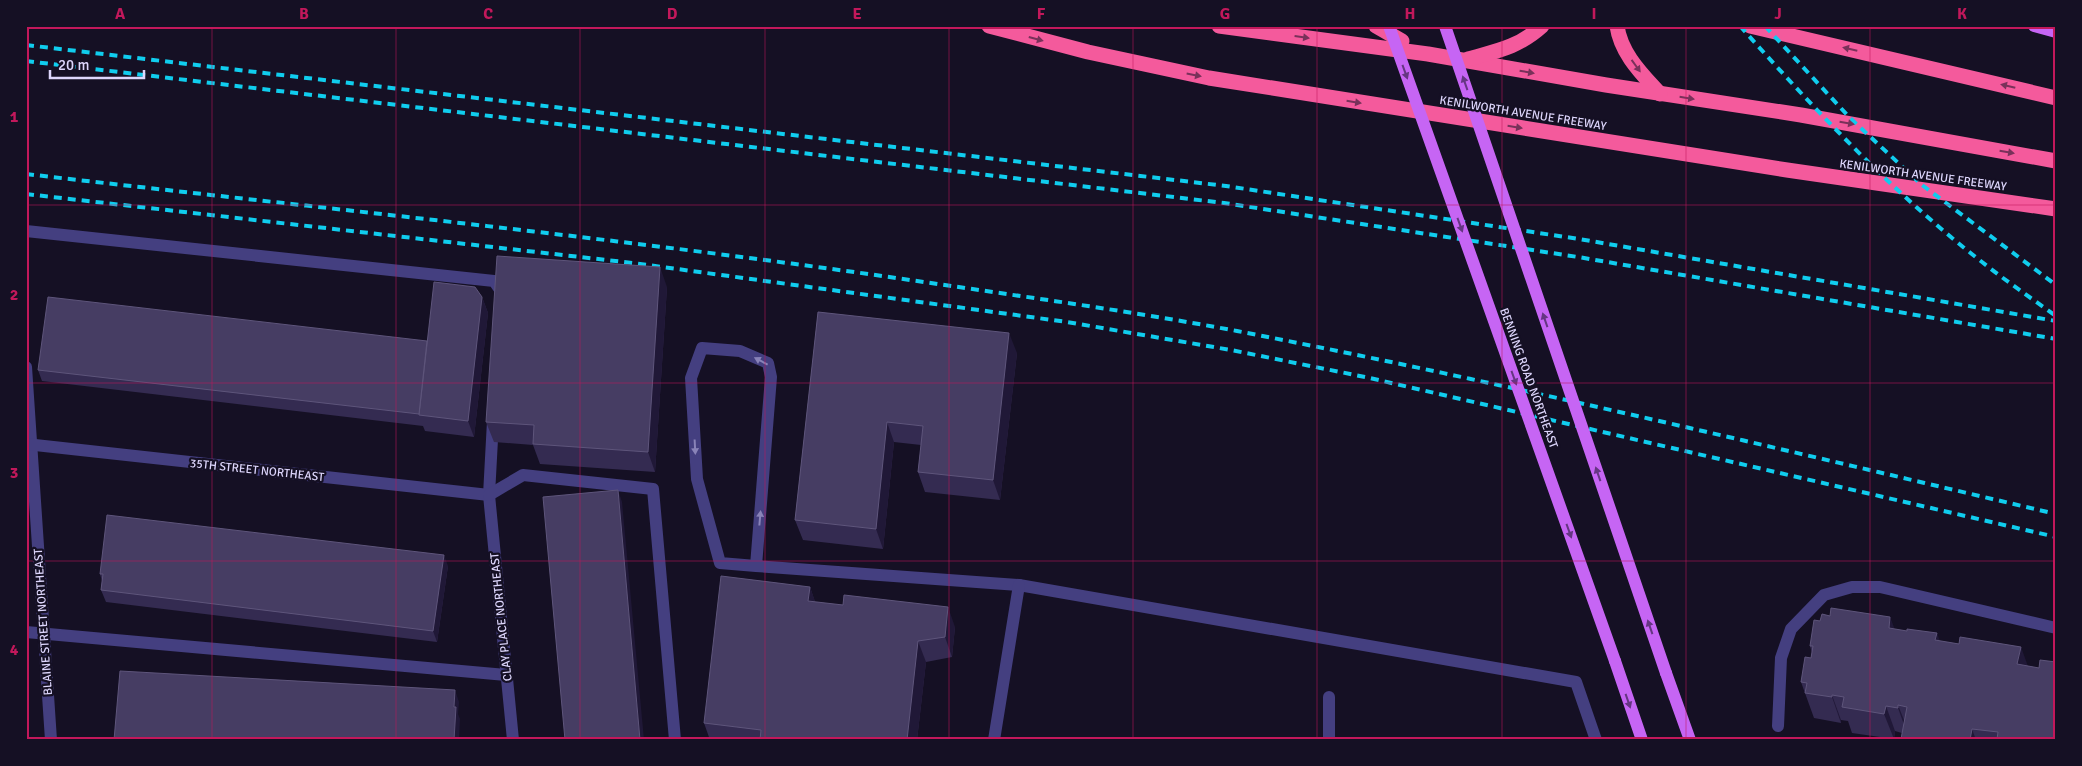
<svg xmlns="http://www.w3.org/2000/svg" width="2082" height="766" font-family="Signika,sans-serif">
<rect width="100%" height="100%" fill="#151024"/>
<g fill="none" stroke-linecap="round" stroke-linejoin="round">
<g stroke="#443f80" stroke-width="12">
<polyline points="26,231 494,281 501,291 501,296"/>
<polyline points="26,367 51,740"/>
<polyline points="493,421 489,495 513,740"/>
<polyline points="26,444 489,495"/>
<polyline points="489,495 523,475 653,489 675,740"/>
<polyline points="756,566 771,377 768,363 740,351 702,348 691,378 697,479 720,563 756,566 1019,585 1576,682 1596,740"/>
<polyline points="26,632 506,675"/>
<polyline points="1778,726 1781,658 1791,629 1824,595 1852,587 1880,587 2056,628"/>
<polyline points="994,740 1019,585"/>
<polyline points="1329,740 1329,697"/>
</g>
<g stroke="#c665f4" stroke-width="12">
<polyline points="2034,26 2056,32"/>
<polyline points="1615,661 1642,740"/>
<polyline points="1666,673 1690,740"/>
</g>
<g stroke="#f45a9c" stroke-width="15">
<polyline points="989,26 1088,52 1209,78 1787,170 2056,209"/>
<polyline points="1219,26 1428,54 1606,85 1801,115 2056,161"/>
<polyline points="1376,26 1402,41"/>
<path d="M1617,26c4,28 25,48 43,68"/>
<polyline points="1750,26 2056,98"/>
<path d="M1468,59c29,-8 51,-12 74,-33"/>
</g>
<g stroke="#10cdee" stroke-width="4" stroke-dasharray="8 6" stroke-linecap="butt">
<path d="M1740,26c75,84 153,167 242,236 24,19 49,36 74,54"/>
<polyline points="1765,26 1850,118 1922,185 2056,285"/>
<polyline points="26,45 1226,186 1579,239 2056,321"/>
<polyline points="26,61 1224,203 1578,257 2056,339"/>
<path d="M26,174c302,35 604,65 905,109 102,15 205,29 306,48 275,53 547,119 819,183"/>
<polyline points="26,194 633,263 1067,322 1231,350 1370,378 2056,537"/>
</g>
<g stroke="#c665f4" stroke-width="12">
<polyline points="1389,26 1615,661"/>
<polyline points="1445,26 1666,673"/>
</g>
</g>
<g fill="#342b51">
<polygon points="667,287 655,472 540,464 533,445 494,442 486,422"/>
<polygon points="482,297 488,313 474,437 425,431 423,426 42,381 38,370 427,341"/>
<polygon points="818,312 1017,353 1000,500 925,492 918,472 921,445 894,442 883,549 803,540 795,520"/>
<polygon points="448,566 437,642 106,602 101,590 102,581 100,574"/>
<polygon points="810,587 815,602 955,627 952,657 926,662 917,740 710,740 704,723"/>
<polygon points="1830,616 1895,629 1940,641 2027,666 2056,740 1896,740 1901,739 1902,733 1895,731 1894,739 1852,733 1848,721 1841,720 1841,723 1814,718 1801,682 1811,658 1812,653 1810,646 1820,621"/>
</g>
<g fill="#201837">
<polygon points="660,267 667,287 655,472 648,452"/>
<polygon points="482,297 488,313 474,437 468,421"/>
<polygon points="1009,333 1017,353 1000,500 993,480"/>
<polygon points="887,422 894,442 883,549 876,529"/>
<polygon points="618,490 622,502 644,740 640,740"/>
<polygon points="444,555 448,566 437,642 433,631"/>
<polygon points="810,587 817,607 808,601"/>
<polygon points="948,607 955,627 952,657 945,637"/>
<polygon points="1890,617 1900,643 1889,628"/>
<polygon points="1937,633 1946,659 1935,640"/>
<polygon points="918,641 926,662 917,740 907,740"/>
<polygon points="2021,647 2030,672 2017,664"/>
<polygon points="455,690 459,702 458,714 460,719 459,740 454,740"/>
<polygon points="1832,695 1841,720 1841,723 1832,697"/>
<polygon points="1898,705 1908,730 1907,733 1898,708"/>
<polygon points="1886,706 1895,731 1894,739 1884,714"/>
<polygon points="1972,729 1976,740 1970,740"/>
</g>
<g fill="#463d63" stroke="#5e557b">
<polygon points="497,256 660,267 648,452 533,444 534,425 486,422"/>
<polygon points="434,282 475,287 482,297 468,421 419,415"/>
<polygon points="48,297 427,341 419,414 38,370"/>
<polygon points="818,312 1009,333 993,480 918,472 923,426 887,422 876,529 795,520"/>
<polygon points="618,490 640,740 565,740 543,497"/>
<polygon points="107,515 444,555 433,631 101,590 103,574 100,574"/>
<polygon points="721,576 810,587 808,601 843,605 844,595 948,607 945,637 918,641 907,740 760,740 761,730 704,723"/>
<polygon points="1831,608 1890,617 1889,628 1907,631 1907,629 1937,633 1935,640 1959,644 1960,637 2021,647 2017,664 2039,668 2040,660 2056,662 2056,740 2036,740 2026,738 2026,740 2001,740 1997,739 1998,732 1972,729 1970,740 1896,740 1896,738 1901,739 1907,707 1898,705 1898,708 1886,706 1884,714 1842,707 1844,697 1832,695 1832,697 1805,693 1807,683 1801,682 1805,657 1811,658 1813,646 1810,646 1814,620 1820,621 1822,614 1830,616"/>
<polygon points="120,671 455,690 454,707 456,707 454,740 114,740"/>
</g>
<defs><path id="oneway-solid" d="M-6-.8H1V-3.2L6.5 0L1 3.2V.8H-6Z" transform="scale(1.25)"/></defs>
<g fill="#79315a">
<use href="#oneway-solid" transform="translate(1302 37) rotate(8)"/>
<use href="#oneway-solid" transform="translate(1036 39) rotate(15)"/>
<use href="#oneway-solid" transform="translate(1850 49) rotate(-167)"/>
<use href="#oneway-solid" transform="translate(1636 66) rotate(54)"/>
<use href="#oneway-solid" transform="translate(1527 72) rotate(10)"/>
<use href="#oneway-solid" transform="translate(1194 75) rotate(11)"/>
<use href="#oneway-solid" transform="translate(2008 86) rotate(-167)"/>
<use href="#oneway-solid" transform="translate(1687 98) rotate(9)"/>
<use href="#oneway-solid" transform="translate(1354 102) rotate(9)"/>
<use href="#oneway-solid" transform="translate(1847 123) rotate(10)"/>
<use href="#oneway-solid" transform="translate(1515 127) rotate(9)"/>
<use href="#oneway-solid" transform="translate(2007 152) rotate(10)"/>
</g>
<g fill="#653682">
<use href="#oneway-solid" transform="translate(1405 72) rotate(70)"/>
<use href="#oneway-solid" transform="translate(1465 83) rotate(-109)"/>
<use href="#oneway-solid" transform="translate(1460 225) rotate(70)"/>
<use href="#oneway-solid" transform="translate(1545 320) rotate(-109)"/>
<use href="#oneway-solid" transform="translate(1514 378) rotate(70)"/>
<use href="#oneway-solid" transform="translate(1598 474) rotate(-109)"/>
<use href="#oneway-solid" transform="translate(1569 531) rotate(70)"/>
<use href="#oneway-solid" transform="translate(1650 627) rotate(-109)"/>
<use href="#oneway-solid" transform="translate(1628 701) rotate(71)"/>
</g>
<g fill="#8983b8">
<use href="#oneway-solid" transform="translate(761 361) rotate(-152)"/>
<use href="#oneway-solid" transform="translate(695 447) rotate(87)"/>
<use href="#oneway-solid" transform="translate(760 518) rotate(-85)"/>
</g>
<path fill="none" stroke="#c2185b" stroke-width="1" stroke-opacity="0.55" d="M212,26v714M396,26v714M580,26v714M765,26v714M949,26v714M1133,26v714M1317,26v714M1502,26v714M1686,26v714M1870,26v714M26,205h2030M26,383h2030M26,561h2030"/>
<g text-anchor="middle" stroke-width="4.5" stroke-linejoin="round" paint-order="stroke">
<g font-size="12" fill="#ddd6fc" stroke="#151024">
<text transform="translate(1523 113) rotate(9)" y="4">KENILWORTH AVENUE FREEWAY</text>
<text transform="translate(1923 175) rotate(8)" y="4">KENILWORTH AVENUE FREEWAY</text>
<text transform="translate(1529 378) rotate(70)" y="4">BENNING ROAD NORTHEAST</text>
<text transform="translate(257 470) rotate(6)" y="4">35TH STREET NORTHEAST</text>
<text transform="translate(501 617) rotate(-96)" y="4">CLAY PLACE NORTHEAST</text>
<text transform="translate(43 622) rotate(-94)" y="4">BLAINE STREET NORTHEAST</text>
</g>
</g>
<rect width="2082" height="766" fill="none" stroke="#151024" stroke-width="55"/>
<path d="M50 70v8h94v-8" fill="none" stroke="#ddd6fc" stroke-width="2.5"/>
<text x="58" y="70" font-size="15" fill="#ddd6fc" stroke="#151024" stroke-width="4" paint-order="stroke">20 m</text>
<rect x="28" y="28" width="2026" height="710" fill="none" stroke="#c2185b" stroke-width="2"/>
<g font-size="16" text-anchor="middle" font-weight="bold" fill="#c2185b">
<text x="120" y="19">A</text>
<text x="304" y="19">B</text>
<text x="488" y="19">C</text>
<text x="672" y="19">D</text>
<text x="857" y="19">E</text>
<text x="1041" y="19">F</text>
<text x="1225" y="19">G</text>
<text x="1410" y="19">H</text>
<text x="1594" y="19">I</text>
<text x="1778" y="19">J</text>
<text x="1962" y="19">K</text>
<text x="14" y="122">1</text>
<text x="14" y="300">2</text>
<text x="14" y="478">3</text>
<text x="14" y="655">4</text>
</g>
</svg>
